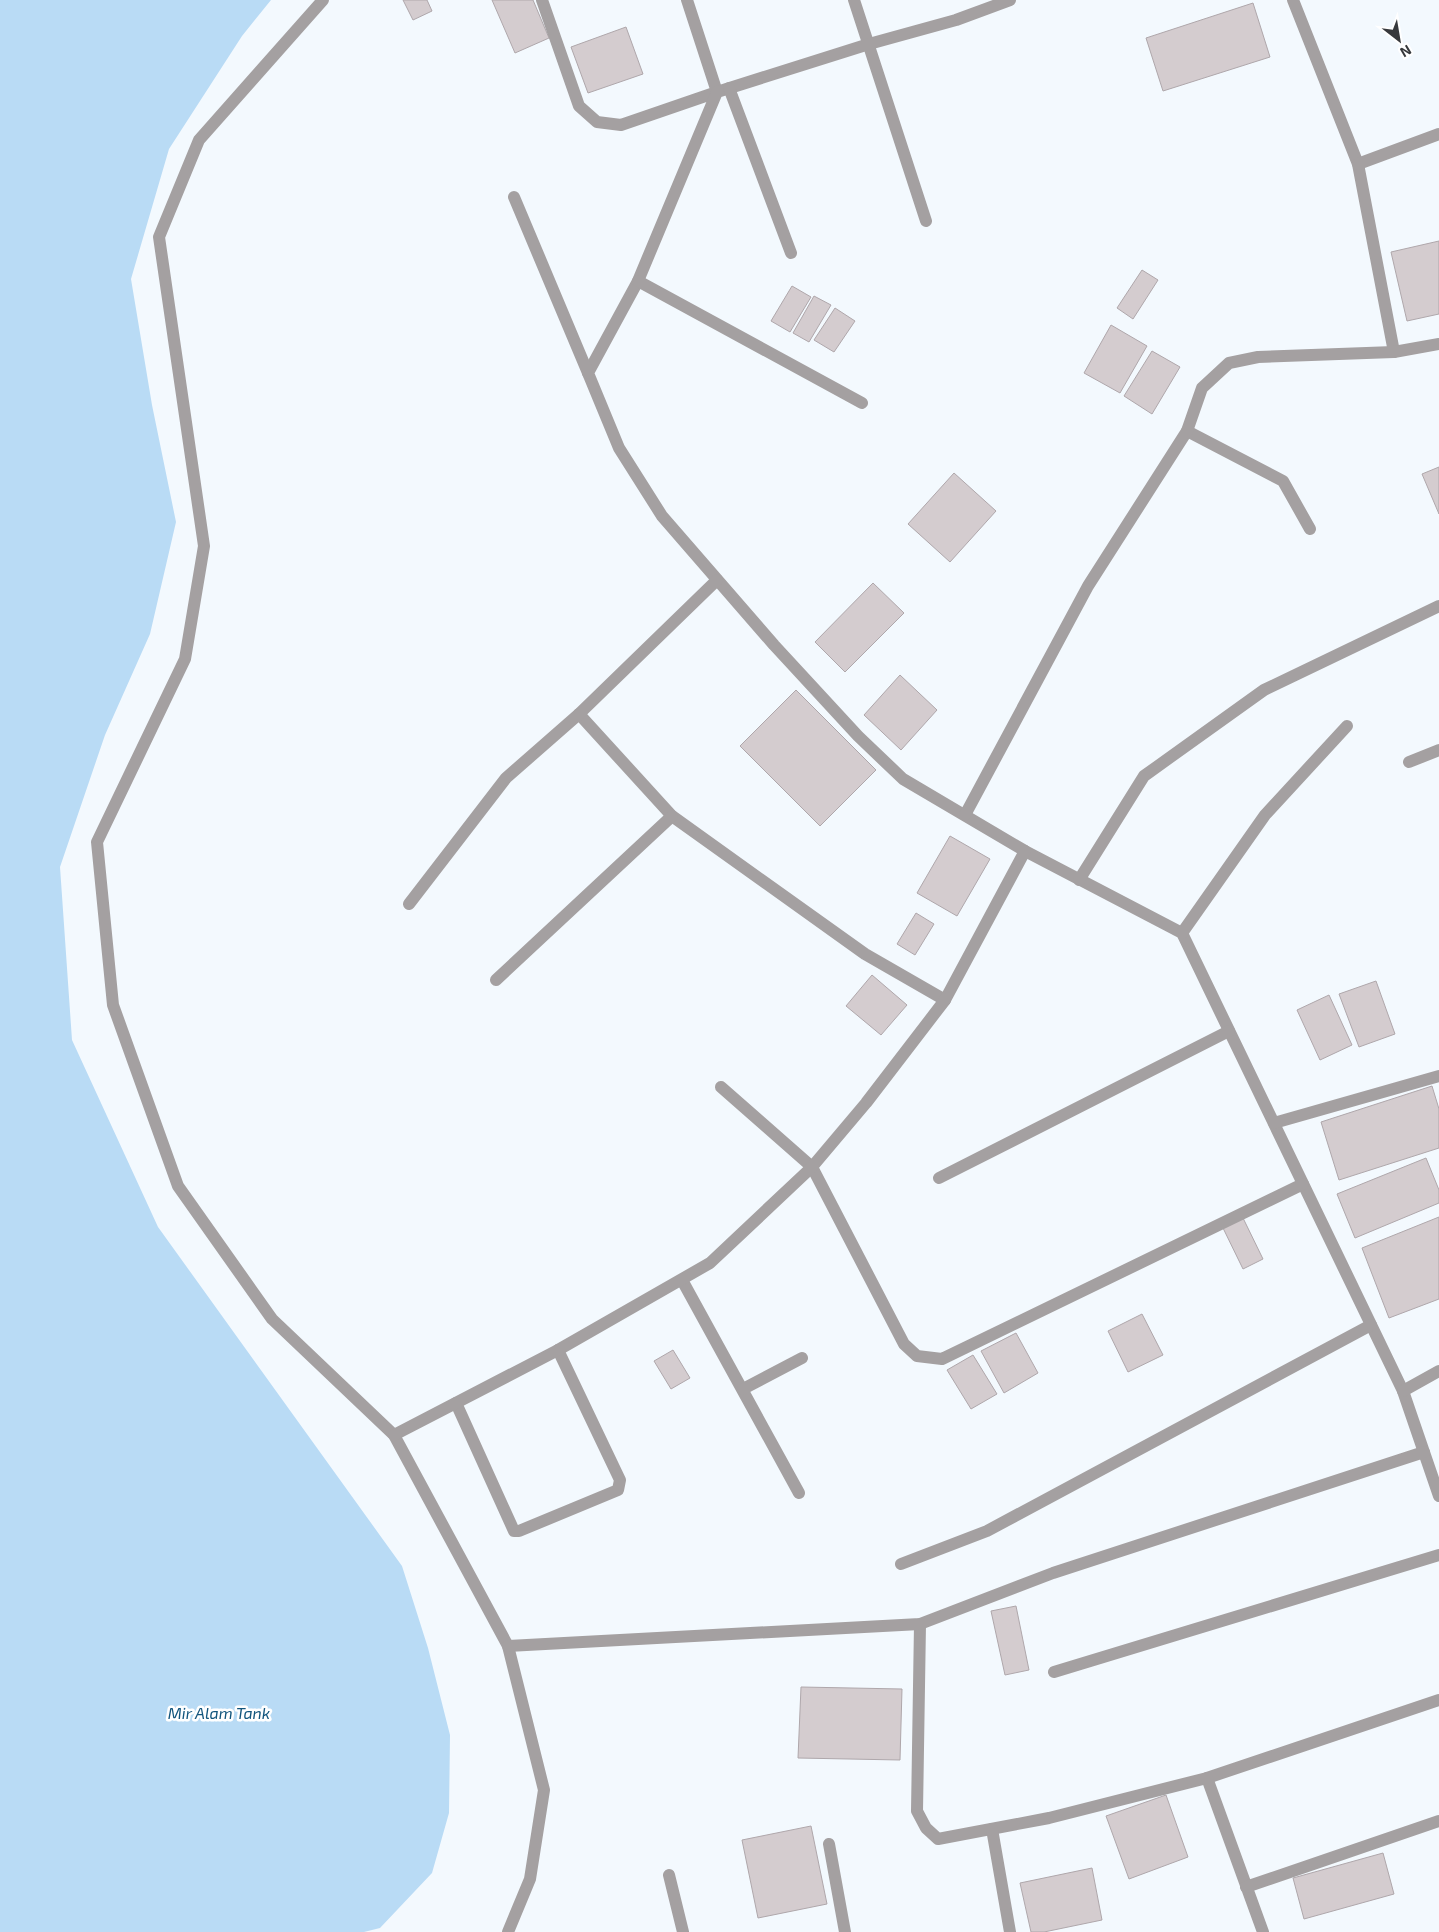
<svg xmlns="http://www.w3.org/2000/svg" width="1439" height="1932" font-family="'Exo 2',sans-serif">
<rect width="100%" height="100%" fill="#f3f9fe"/>
<polygon fill="#b9dbf5" points="0,0 271,0 242,36 169,149 131,279 152,405 176,522 150,634 105,735 60,867 72,1040 158,1227 402,1566 428,1648 450,1735 449,1813 432,1873 380,1928 364,1932 0,1932"/>
<g fill="#d4cccf" stroke="#afa7ab">
<polygon points="403,0 427,0 432,11 413,20"/>
<polygon points="492,0 533,0 549,38 515,53"/>
<polygon points="1253,3 1270,57 1163,91 1146,38"/>
<polygon points="626,27 643,74 588,93 571,47"/>
<polygon points="1439,241 1439,314 1407,321 1391,252"/>
<polygon points="1142,270 1158,280 1133,319 1117,308"/>
<polygon points="792,286 811,297 790,332 771,321"/>
<polygon points="814,296 831,305 809,342 793,333"/>
<polygon points="835,308 855,321 834,352 814,340"/>
<polygon points="1111,325 1147,346 1120,393 1084,373"/>
<polygon points="1152,351 1180,367 1152,414 1124,396"/>
<polygon points="1439,467 1439,514 1422,474"/>
<polygon points="954,473 996,511 950,562 908,524"/>
<polygon points="873,583 904,613 845,672 815,642"/>
<polygon points="900,675 937,710 901,750 864,715"/>
<polygon points="796,690 876,770 820,826 740,746"/>
<polygon points="950,836 990,859 957,916 917,893"/>
<polygon points="916,913 934,924 915,955 897,944"/>
<polygon points="872,975 907,1005 881,1035 846,1006"/>
<polygon points="1376,981 1395,1034 1359,1047 1339,994"/>
<polygon points="1329,995 1352,1045 1320,1060 1297,1010"/>
<polygon points="1432,1086 1439,1109 1439,1148 1339,1180 1321,1122"/>
<polygon points="1426,1158 1439,1190 1439,1203 1355,1238 1337,1194"/>
<polygon points="1439,1217 1439,1299 1389,1318 1362,1248"/>
<polygon points="1243,1218 1263,1259 1243,1269 1223,1228"/>
<polygon points="1142,1314 1163,1355 1128,1372 1108,1331"/>
<polygon points="1016,1333 1038,1373 1004,1393 981,1351"/>
<polygon points="673,1350 690,1378 671,1389 654,1361"/>
<polygon points="973,1355 997,1394 971,1409 947,1370"/>
<polygon points="1016,1606 1029,1670 1005,1675 991,1611"/>
<polygon points="801,1687 902,1689 900,1760 798,1758"/>
<polygon points="1166,1795 1188,1857 1129,1879 1106,1816"/>
<polygon points="811,1826 827,1904 758,1918 742,1840"/>
<polygon points="1383,1853 1394,1894 1304,1919 1293,1878"/>
<polygon points="1092,1868 1102,1920 1044,1932 1031,1932 1020,1883"/>
</g>
<g fill="none" stroke-linecap="round" stroke-linejoin="round">
<g stroke="#a4a0a1" stroke-width="12">
<polyline points="323,0 199,140 159,237 204,546 185,659 97,842 113,1005 178,1186 272,1319 394,1435 508,1646 544,1790 530,1879 508,1932"/>
<polyline points="542,0 579,106 597,122 621,125 717,92 687,0"/>
<polyline points="854,0 926,221"/>
<polyline points="1010,0 956,20 869,44 717,92 638,281 588,373 619,448 662,516 774,645 858,736 903,779 1025,851 1182,933 1403,1391 1439,1496"/>
<polyline points="1293,0 1358,164 1394,352"/>
<polyline points="729,88 791,253"/>
<polyline points="1358,164 1439,134"/>
<polyline points="514,197 588,373"/>
<polyline points="638,281 862,403"/>
<polyline points="1187,431 1283,481 1310,529"/>
<polyline points="579,714 672,816 865,954 945,1000"/>
<polyline points="1409,762 1439,750"/>
<polyline points="965,815 1088,586 1187,431 1202,388 1229,363 1258,357 1394,352 1439,344"/>
<polyline points="1079,880 1144,776 1264,690 1439,606"/>
<polyline points="409,904 506,778 579,714 717,580"/>
<polyline points="1182,933 1265,815 1347,726"/>
<polyline points="496,980 672,816"/>
<polyline points="721,1087 812,1167 904,1344 917,1356 942,1359 1303,1184"/>
<polyline points="1274,1123 1439,1076"/>
<polyline points="939,1178 1229,1031"/>
<polyline points="682,1280 799,1493"/>
<polyline points="743,1389 802,1358"/>
<polyline points="1403,1391 1439,1371"/>
<polyline points="456,1403 514,1531 519,1531 618,1490 620,1480 558,1350"/>
<polyline points="394,1435 558,1350 710,1263 812,1167 866,1103 945,1000 1025,851"/>
<polyline points="901,1564 987,1531 1371,1325"/>
<polyline points="920,1624 917,1811 926,1828 938,1839 1049,1818 1207,1778 1439,1700"/>
<polyline points="508,1646 920,1624 1053,1573 1424,1452"/>
<polyline points="1054,1672 1439,1555"/>
<polyline points="1207,1778 1263,1932"/>
<polyline points="992,1829 1010,1932"/>
<polyline points="829,1844 845,1932"/>
<polyline points="669,1875 683,1932"/>
<polyline points="1246,1887 1439,1821"/>
</g>
</g>
<g text-anchor="middle" stroke-width="5" stroke-linejoin="round" paint-order="stroke">
<g font-size="16" font-style="italic" fill="#12557d" stroke="#fff">
<text x="219" y="1719">Mir Alam Tank</text>
</g>
</g>
<g transform="translate(1399 40) rotate(149)" stroke="#ffffff" stroke-width="4" paint-order="stroke">
<path d="M0-4L9 19L0 12L-9 19Z" fill="#37393c"/>
<text y="-8" font-size="14" font-weight="bold" text-anchor="middle" fill="#37393c">N</text>
</g>
</svg>
